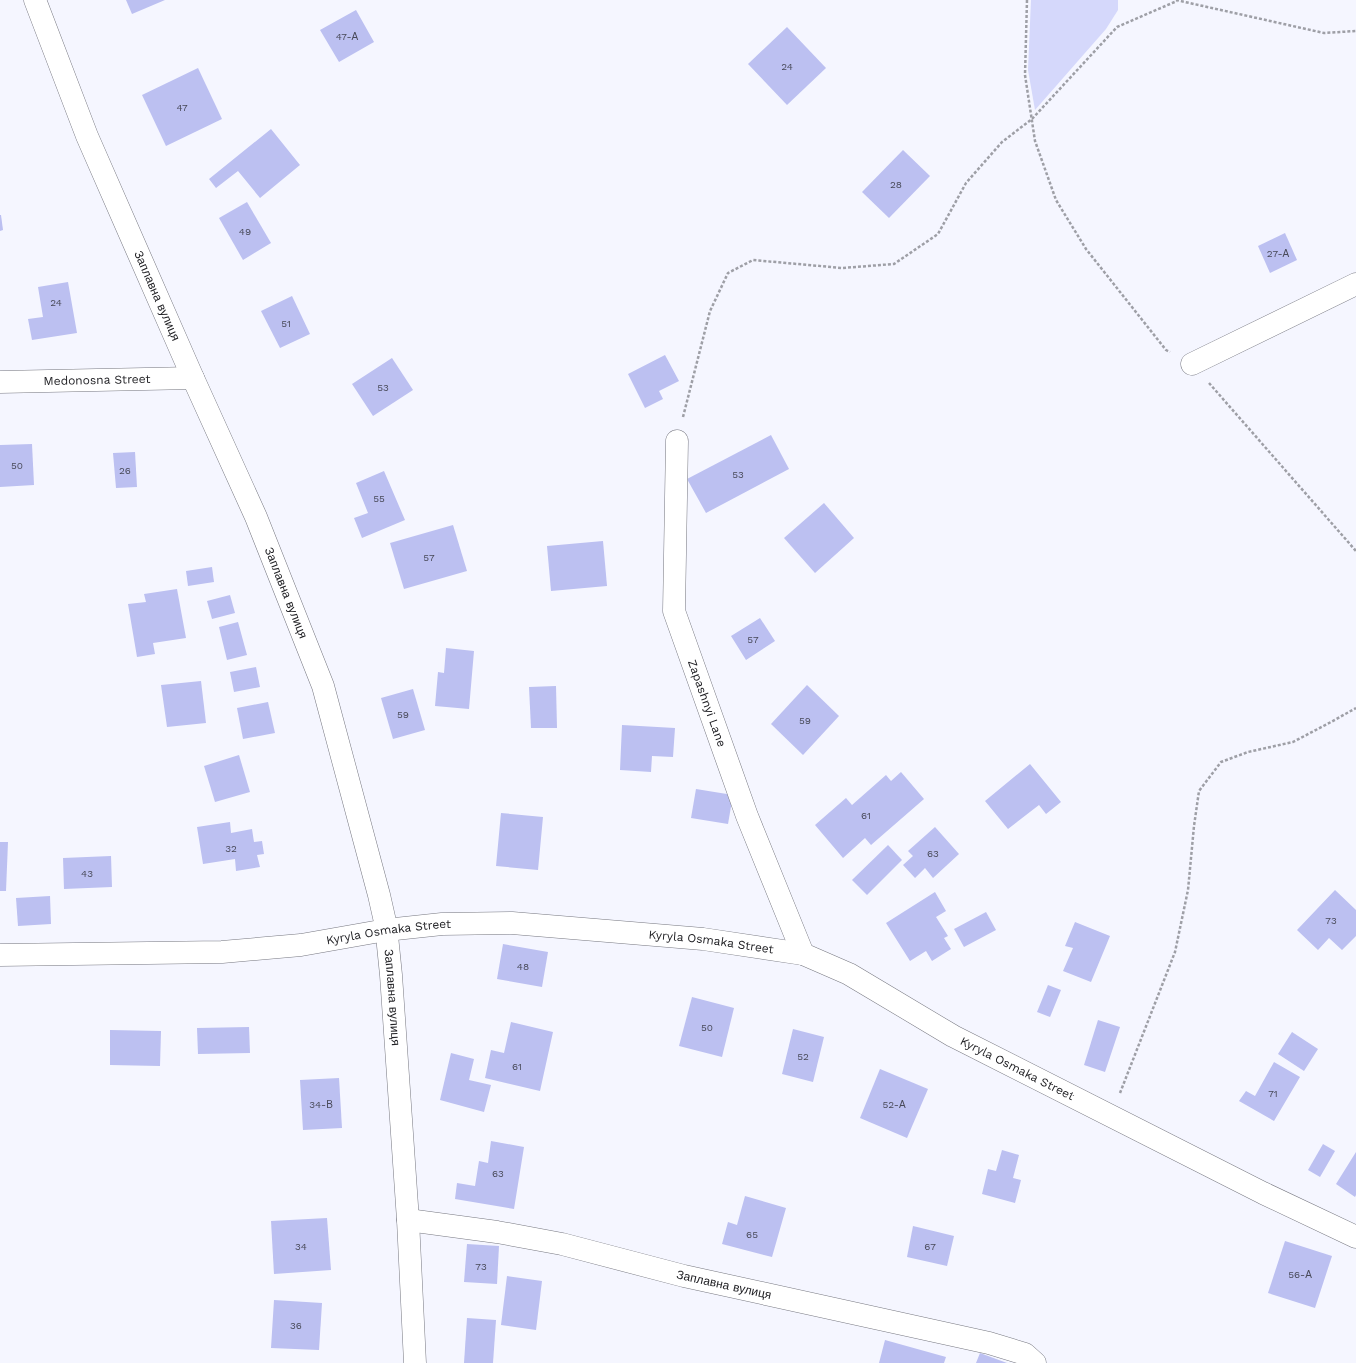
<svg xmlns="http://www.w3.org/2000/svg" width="1356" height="1363" font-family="'Work Sans',sans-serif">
<rect width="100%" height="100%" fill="#f5f6ff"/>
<polygon fill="#d5d8fb" points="1031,0 1118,0 1118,10 1106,29 1035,110 1028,70"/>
<g fill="#bcc0f1">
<polygon points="126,0 165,0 132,14"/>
<polygon points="356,10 374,42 339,62 320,30"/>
<polygon points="787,27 826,68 787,105 748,64"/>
<polygon points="198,68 222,119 166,146 142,95"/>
<polygon points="271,129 300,165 260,198 238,171 216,188 209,179"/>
<polygon points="903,150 930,176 889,218 862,192"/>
<polygon points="247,202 271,243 243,260 219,218"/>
<polygon points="0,215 1,215 3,230 0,231"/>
<polygon points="1285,233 1297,260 1270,273 1258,246"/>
<polygon points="68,282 77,333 32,340 28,319 43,317 38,287"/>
<polygon points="292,296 310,334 280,348 261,311"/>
<polygon points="665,355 679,381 659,391 663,399 645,408 628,374"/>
<polygon points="392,358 413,390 373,416 352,384"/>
<polygon points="771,435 789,469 706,513 687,479"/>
<polygon points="32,444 34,485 0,487 0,445"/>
<polygon points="135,452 137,487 116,488 113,453"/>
<polygon points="384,471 405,520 362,538 354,518 368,513 356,483"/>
<polygon points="824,503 854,538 815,573 784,538"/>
<polygon points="453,525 467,571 404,589 390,543"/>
<polygon points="603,541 607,586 551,591 547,546"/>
<polygon points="212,567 214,582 188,586 186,571"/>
<polygon points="177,589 186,638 153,643 155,654 137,657 128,604 146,602 144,594"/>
<polygon points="230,595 235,613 212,619 207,601"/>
<polygon points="760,618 775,641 746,660 731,636"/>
<polygon points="238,622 247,655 227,660 219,627"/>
<polygon points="446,648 474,651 469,709 435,706 438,672 444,673"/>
<polygon points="256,667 260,687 234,692 230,672"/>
<polygon points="201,681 206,723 167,727 161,685"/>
<polygon points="807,685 839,716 803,755 771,724"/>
<polygon points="556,686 557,728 531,728 529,687"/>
<polygon points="413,689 425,730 393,739 381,698"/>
<polygon points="268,702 275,733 243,739 237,708"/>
<polygon points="622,725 675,728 673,757 652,756 651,772 620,770"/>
<polygon points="239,755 250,792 215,802 204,766"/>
<polygon points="1030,764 1061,802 1046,814 1039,805 1008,829 985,801"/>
<polygon points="901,772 924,799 871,845 865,838 843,858 815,825 846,798 852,805 886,775 891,781"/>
<polygon points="696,789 733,795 728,824 691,818"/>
<polygon points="501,813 543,817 538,870 496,866"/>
<polygon points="230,822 231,833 252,829 254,842 262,841 264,854 257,855 260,867 236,871 235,859 203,864 197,827"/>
<polygon points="935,827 959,854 933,878 925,868 915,878 903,865 913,856 908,851"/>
<polygon points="0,842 8,842 6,891 0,891"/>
<polygon points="888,845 902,860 867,895 852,880"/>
<polygon points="111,856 112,887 64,889 63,858"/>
<polygon points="1335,890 1356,910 1356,936 1342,950 1329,938 1318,950 1297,930"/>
<polygon points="935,892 946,911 936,917 948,936 944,938 951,949 932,961 926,951 910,961 886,923"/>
<polygon points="50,896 51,924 18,926 16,898"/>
<polygon points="986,912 996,930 964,947 954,929"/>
<polygon points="1075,922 1110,936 1091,982 1063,971 1073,948 1065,946"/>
<polygon points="503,944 548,952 542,987 497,979"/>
<polygon points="1048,985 1061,990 1050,1017 1037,1012"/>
<polygon points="692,997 734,1008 722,1057 679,1046"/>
<polygon points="1098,1020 1120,1027 1105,1072 1084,1065"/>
<polygon points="511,1022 553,1032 540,1091 485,1078 491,1050 504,1053"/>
<polygon points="249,1027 250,1053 198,1054 197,1028"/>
<polygon points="793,1029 824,1037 813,1082 782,1074"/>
<polygon points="110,1030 161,1031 160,1066 110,1065"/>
<polygon points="1292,1032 1318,1049 1304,1071 1278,1054"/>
<polygon points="451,1053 474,1059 469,1080 491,1085 484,1112 440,1100"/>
<polygon points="1274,1062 1300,1077 1274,1121 1239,1101 1246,1091 1255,1096"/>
<polygon points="880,1069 928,1089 907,1138 860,1118"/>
<polygon points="339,1078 342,1128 303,1130 300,1080"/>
<polygon points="491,1141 524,1147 514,1209 455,1199 457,1183 475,1186 479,1161 488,1163"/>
<polygon points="1323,1144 1335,1151 1320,1177 1308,1170"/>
<polygon points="1002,1150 1019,1155 1013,1178 1021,1180 1015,1203 982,1194 988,1169 996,1171"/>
<polygon points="1356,1152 1356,1195 1355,1197 1336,1184"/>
<polygon points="745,1196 786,1208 772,1257 722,1244 728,1222 737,1225"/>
<polygon points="327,1218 331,1270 274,1274 271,1221"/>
<polygon points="913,1226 954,1236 947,1266 907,1257"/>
<polygon points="1285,1241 1332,1256 1315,1308 1268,1293"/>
<polygon points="467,1244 499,1246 497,1284 464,1282"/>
<polygon points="507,1276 542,1281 536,1330 501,1325"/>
<polygon points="274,1300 322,1303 319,1350 271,1348"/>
<polygon points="467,1318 496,1320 493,1363 464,1363"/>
<polygon points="885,1340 946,1357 944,1363 879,1363"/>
<polygon points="980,1353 1007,1363 976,1363"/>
</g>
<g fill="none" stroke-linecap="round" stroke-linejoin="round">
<g stroke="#777881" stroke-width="23">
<g id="minor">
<path id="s1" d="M35,0l52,136 106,242 63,139 67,169 56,209 7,31 5,49 17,245 7,143"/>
<polyline points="1192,364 1356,284"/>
<path id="s2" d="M0,382l193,-4"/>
<path id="s3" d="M677,441l-3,170 73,205 56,138"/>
<path id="s4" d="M0,955l222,-3 79,-7 85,-15 56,-6 70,-1 191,16 100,15 46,20 104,62 310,157 93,44"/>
<path id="s5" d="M408,1220l89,12 65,12 122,32 305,67 36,11 10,9"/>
</g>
</g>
<g stroke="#9e9fa6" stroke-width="2.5" stroke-dasharray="3 2" stroke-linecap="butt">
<polyline points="1027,0 1025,75 1035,141 1056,200 1086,249 1166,350 1170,352"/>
<polyline points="1176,0 1324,33 1356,31"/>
<polyline points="1209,383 1356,551"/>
<polyline points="683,417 710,311 728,273 753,260 842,268 894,264 938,234 966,183 1002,142 1032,119 1117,27 1177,1"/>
<polyline points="1120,1093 1175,952 1188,890 1194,826 1199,791 1221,762 1248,752 1293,742 1331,722 1356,708"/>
</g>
<use href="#minor" stroke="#fff" stroke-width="22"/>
</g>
<g text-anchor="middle" stroke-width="3" stroke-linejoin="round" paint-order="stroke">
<g font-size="10" fill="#484958">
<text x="347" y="40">47-А</text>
<text x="787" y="70">24</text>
<text x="182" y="111">47</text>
<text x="896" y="188">28</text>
<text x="245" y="235">49</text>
<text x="1278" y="257">27-А</text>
<text x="56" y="306">24</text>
<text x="286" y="327">51</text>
<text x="383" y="391">53</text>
<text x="17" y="469">50</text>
<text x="125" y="474">26</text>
<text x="738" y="478">53</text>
<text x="379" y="502">55</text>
<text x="429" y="561">57</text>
<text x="753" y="643">57</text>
<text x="403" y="718">59</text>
<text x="805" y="724">59</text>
<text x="866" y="819">61</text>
<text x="231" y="852">32</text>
<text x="933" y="857">63</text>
<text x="87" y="877">43</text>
<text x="1331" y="924">73</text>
<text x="523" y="970">48</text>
<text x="707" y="1031">50</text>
<text x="803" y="1060">52</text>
<text x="517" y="1070">61</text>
<text x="1273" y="1097">71</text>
<text x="321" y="1108">34-В</text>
<text x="894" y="1108">52-А</text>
<text x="498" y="1177">63</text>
<text x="752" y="1238">65</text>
<text x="301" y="1250">34</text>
<text x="930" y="1250">67</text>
<text x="481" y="1270">73</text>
<text x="1300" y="1278">56-А</text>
<text x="296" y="1329">36</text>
</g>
<g font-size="12" fill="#212125" stroke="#fff">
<text dy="4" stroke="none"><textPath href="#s1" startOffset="320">Заплавна вулиця</textPath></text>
<text dy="4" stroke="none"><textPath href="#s2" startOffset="97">Medonosna Street</textPath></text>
<text dy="4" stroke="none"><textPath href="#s1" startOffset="644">Заплавна вулиця</textPath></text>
<text dy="4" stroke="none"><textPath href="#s3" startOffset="268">Zapashnyi Lane</textPath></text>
<text dy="4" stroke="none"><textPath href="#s4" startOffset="390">Kyryla Osmaka Street</textPath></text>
<text dy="4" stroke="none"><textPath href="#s4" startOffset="714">Kyryla Osmaka Street</textPath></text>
<text dy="4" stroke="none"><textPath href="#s1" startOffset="1064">Заплавна вулиця</textPath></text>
<text dy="4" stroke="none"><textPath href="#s4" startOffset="1050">Kyryla Osmaka Street</textPath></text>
<text dy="4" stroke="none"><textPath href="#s5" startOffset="323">Заплавна вулиця</textPath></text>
</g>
</g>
</svg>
